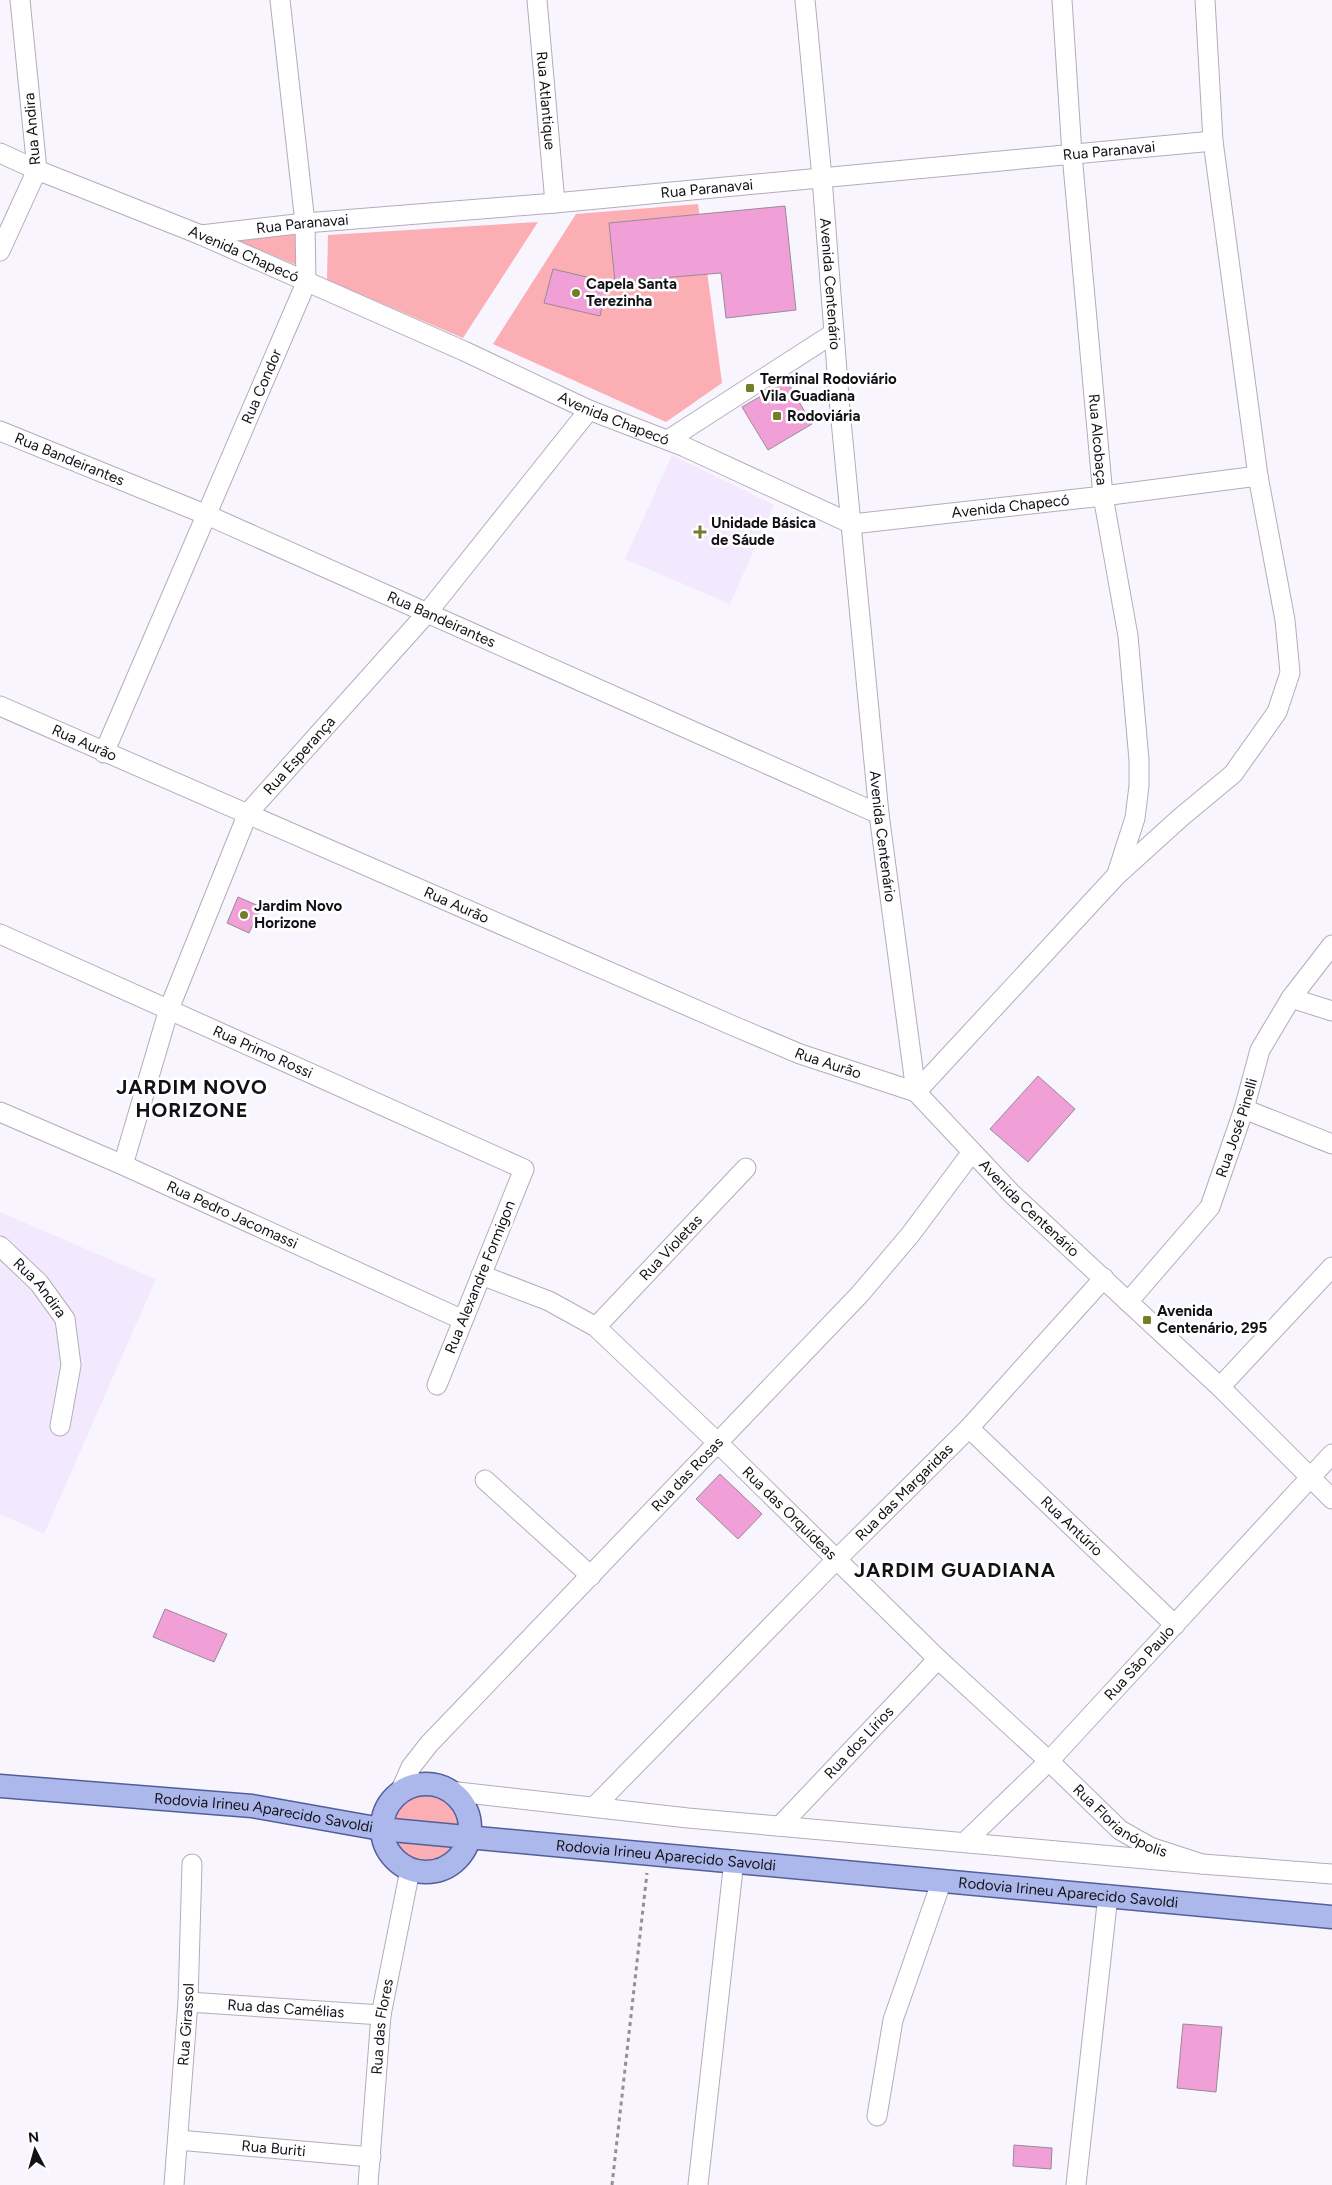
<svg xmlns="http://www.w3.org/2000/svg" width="1332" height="2185" font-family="Figtree,sans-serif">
<rect width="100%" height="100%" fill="#f9f5fe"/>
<g fill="#f3e9ff">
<polygon points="672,455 774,505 730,604 625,559"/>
<polygon points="0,1212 156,1279 44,1534 0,1514"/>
</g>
<g fill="#fbafb5">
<polygon points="698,204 722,383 666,422 493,344 576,214"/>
<polygon points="538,222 463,338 327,280 328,235"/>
<polygon points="304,229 304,268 237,241"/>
<path d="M423,1790c25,1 38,11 43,36l-81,-8c10,-21 15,-25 38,-28z"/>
<path d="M388,1839l74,6c-18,35 -57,23 -74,-6z"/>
</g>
<g fill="#f19fd7" stroke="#998b94">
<polygon points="785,206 796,310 726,318 721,273 615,282 609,223"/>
<polygon points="553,269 608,282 600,316 544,303"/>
<polygon points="787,381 812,424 768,450 742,407"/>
<polygon points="238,897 261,907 249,933 227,923"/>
<polygon points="1038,1076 1075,1109 1028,1162 990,1129"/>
<polygon points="720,1474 762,1514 738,1539 696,1499"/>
<polygon points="165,1609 227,1634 214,1662 153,1637"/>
<polygon points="1183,2024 1222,2027 1216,2092 1177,2088"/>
<polygon points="1014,2145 1052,2148 1051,2169 1013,2166"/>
</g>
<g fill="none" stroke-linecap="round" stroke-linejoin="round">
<g stroke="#b3acbb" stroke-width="21">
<g id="minor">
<path id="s1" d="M537,0l18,203"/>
<path id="s2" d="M805,0l17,178 18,232 39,404 37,278 96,102 208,193 112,112"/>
<path id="s3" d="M1062,0l10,154 31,342 25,140 11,124v26l-4,32 -18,56"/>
<path id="s4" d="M0,153l37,17 164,65 263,116 125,59 96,37 167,77 251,-28 155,-20"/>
<path id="s5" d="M201,235l104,-12 250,-20 658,-62"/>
<polyline points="0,251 37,170 20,0"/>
<path id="s6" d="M0,431l207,84 672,299"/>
<polyline points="668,440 834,333"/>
<path id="s7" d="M0,706l736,321 64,27 116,38"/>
<path id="s8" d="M104,753l202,-470 -1,-60 -25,-223"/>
<path id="s9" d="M0,934l524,235 -87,216"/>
<polyline points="1291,998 1332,1011"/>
<polyline points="916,1092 1116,876 1180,818 1233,774 1277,712 1290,673 1285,620 1258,476 1213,141 1205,0"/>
<polyline points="1244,1109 1332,1144"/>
<path id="s10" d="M0,1112l123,53 340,155"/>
<path id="s11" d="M123,1165l46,-156 79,-196 179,-200 162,-203"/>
<path id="s12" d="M0,1246l39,37 26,36 6,46 -11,61"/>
<path id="s13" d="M481,1275l68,26 47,26 121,115 221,217 111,102 71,69 30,17 52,17"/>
<path id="s14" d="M1128,1302l82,-95 34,-98 16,-59 31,-52 41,-53"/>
<path id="s15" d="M596,1327l150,-159"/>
<polyline points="1220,1387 1332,1267"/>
<path id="s16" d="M969,1428l206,197"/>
<polyline points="485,1480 591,1576"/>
<polyline points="449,1791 688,1818 1202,1864 1332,1874"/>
<path id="s17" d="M400,1792l11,-25 18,-23 431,-450 50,-59 62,-83"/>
<path id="s18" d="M594,1807l243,-248 132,-131 135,-150"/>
<path id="s19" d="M780,1826l158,-167"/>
<path id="s20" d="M965,1842l84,-81 283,-307"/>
<path id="s21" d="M188,2002l193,13"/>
<polyline points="877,2116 893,2020 942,1880"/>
<path id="s22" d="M178,2140l193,17"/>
<path id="s23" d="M174,2185l14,-183 4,-138"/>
<path id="s24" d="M368,2185l13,-170 29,-145"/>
<polyline points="698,2185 734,1860"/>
<polyline points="1076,2185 1108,1895"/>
</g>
</g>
<g stroke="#525f99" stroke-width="25">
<g id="major">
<circle cx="426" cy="1828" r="44"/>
<path id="s25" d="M0,1786l252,20 129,23 951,88"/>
</g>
</g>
<polyline stroke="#928f96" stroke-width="3" stroke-dasharray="4 4" stroke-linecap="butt" points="612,2185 647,1873"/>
<use href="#minor" stroke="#fff" stroke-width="19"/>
<use href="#major" stroke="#acb8ec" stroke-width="22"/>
</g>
<g fill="#757d28" stroke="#fff" stroke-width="2">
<circle cx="576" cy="293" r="5"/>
<rect x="745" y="383" width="10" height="10" rx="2.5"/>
<rect x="772" y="411" width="10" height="10" rx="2.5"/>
<path d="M697.5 524.5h5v5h5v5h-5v5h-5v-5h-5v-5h5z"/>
<circle cx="244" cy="915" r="5"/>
<rect x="1142" y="1315" width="10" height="10" rx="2.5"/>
</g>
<g text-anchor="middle" stroke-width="5" stroke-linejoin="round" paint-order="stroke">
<g font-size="15" fill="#131116" stroke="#fff">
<text dy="5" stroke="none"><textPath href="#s1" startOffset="101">Rua Atlantique</textPath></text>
<text transform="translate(32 129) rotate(-95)" y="5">Rua Andira</text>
<text dy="5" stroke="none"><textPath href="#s5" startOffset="912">Rua Paranavai</textPath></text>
<text dy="5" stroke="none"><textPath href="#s5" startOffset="508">Rua Paranavai</textPath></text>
<text dy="5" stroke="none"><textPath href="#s5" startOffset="102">Rua Paranavai</textPath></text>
<text dy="5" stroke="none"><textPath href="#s4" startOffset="264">Avenida Chapecó</textPath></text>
<text dy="5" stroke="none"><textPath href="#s2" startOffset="285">Avenida Centenário</textPath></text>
<text dy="5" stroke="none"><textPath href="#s8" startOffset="399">Rua Condor</textPath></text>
<text dy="5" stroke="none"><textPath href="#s4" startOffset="669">Avenida Chapecó</textPath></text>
<text dy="5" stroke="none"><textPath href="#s3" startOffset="441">Rua Alcobaça</textPath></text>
<text dy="5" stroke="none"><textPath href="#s6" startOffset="75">Rua Bandeirantes</textPath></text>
<text dy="5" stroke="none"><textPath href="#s4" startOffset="1089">Avenida Chapecó</textPath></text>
<text dy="5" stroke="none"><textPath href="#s6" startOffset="480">Rua Bandeirantes</textPath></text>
<text dy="5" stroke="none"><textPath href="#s7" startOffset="92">Rua Aurão</textPath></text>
<text dy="5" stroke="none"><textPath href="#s11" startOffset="451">Rua Esperança</textPath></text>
<text dy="5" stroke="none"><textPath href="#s2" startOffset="840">Avenida Centenário</textPath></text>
<text dy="5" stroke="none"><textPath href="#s7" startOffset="498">Rua Aurão</textPath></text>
<text dy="5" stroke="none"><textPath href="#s9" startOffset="288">Rua Primo Rossi</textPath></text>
<text dy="5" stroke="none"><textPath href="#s7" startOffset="902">Rua Aurão</textPath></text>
<text dy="5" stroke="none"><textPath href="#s14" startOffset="209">Rua José Pinelli</textPath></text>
<text dy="5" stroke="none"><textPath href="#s2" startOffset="1260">Avenida Centenário</textPath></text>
<text dy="5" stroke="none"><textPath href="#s10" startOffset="254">Rua Pedro Jacomassi</textPath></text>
<text dy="5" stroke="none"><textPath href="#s15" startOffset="109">Rua Violetas</textPath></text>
<text transform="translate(480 1277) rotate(-68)" y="5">Rua Alexandre Formigon</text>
<text dy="5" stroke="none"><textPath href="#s12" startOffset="58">Rua Andira</textPath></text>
<text dy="5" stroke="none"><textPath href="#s17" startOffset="430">Rua das Rosas</textPath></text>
<text dy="5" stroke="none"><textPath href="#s18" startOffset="442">Rua das Margaridas</textPath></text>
<text dy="5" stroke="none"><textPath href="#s13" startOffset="395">Rua das Orquídeas</textPath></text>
<text dy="5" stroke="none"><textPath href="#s16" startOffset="142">Rua Antúrio</textPath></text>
<text dy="5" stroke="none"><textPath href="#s20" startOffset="250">Rua São Paulo</textPath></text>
<text dy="5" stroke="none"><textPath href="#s19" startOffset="115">Rua dos Lírios</textPath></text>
<text dy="5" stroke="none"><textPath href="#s25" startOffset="265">Rodovia Irineu Aparecido Savoldi</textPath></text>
<text dy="5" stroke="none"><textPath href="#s13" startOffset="848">Rua Florianópolis</textPath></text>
<text dy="5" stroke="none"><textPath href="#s25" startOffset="670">Rodovia Irineu Aparecido Savoldi</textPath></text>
<text dy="5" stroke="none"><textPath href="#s25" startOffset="1074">Rodovia Irineu Aparecido Savoldi</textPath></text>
<text dy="5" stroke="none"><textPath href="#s21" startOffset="98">Rua das Camélias</textPath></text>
<text dy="5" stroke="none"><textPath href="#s23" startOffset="161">Rua Girassol</textPath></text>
<text dy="5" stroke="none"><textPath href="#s24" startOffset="159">Rua das Flores</textPath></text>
<text dy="5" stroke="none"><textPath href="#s22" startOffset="96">Rua Buriti</textPath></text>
</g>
<g font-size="15" font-weight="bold" fill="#131116" stroke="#fff" text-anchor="start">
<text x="586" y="289">Capela Santa<tspan x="586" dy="17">Terezinha</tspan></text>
<text x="760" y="384">Terminal Rodoviário<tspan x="760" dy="17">Vila Guadiana</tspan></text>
<text x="787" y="421">Rodoviária</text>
<text x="711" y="528">Unidade Básica<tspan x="711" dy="17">de Sáude</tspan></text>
<text x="254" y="911">Jardim Novo<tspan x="254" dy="17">Horizone</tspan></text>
<text x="1157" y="1316">Avenida<tspan x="1157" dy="17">Centenário, 295</tspan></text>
</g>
<g font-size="20" font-weight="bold" letter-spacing="1" fill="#131116" stroke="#fff">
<text x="192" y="1094">JARDIM NOVO<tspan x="192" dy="23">HORIZONE</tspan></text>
<text x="955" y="1577">JARDIM GUADIANA</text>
</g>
</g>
<g transform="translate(35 2150) rotate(354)" stroke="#ffffff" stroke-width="4" paint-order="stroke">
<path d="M0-4L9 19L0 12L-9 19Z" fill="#131116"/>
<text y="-8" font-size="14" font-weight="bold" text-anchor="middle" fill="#131116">N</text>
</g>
</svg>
